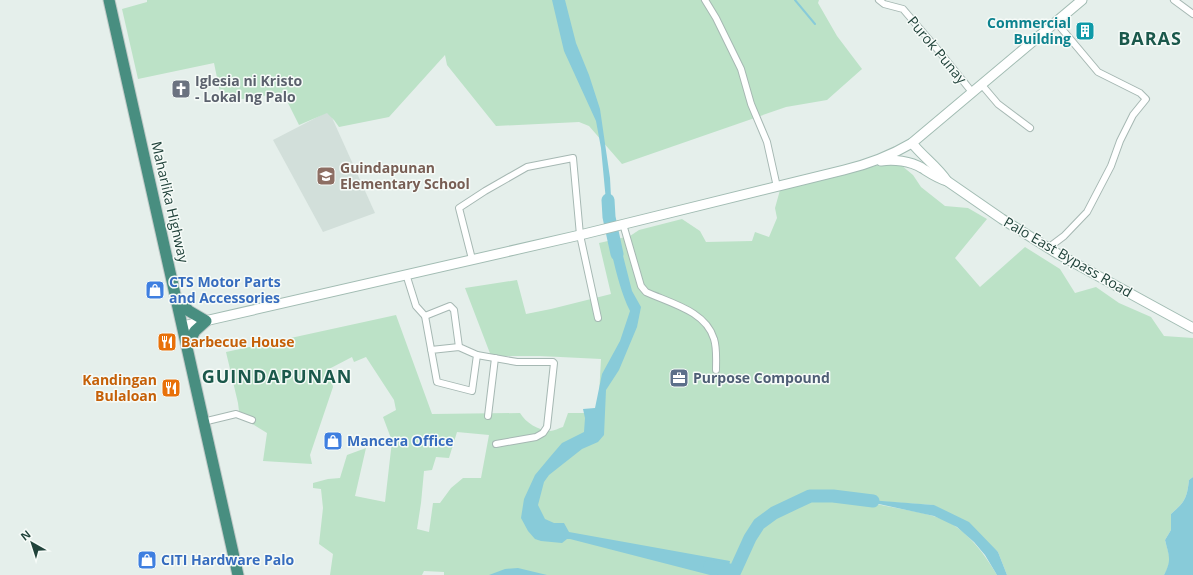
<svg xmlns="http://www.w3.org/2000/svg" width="1193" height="575" font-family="'Open Sans',sans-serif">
<rect width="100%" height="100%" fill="#e5efeb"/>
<polygon fill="#d2dfda" points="329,111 375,213 323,232 273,140"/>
<g fill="#bce2c7" fill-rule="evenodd">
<polygon points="147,0 819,0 818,3 837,36 862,69 827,100 786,107 622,164 589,126 579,122 496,126 447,65 445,55 389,117 339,127 334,120 327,113 299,125 283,93 222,102 214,63 138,79 122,9 147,2"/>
<path d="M887,163l14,2 12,10 8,12 24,19 23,2 19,11 -32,39 25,29 45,-40 35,22 15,24 21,-6 23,16 32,14 13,19 29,2v139l-4,3c-2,18 -4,22 -18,34v16l-6,10c4,16 8,20 -1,35h-157l-9,-23 -48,-38 -17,-9 -73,-5c24,7 49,9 73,16 30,8 49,34 64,59h-553v-3l-20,-1 -2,4h-92l3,-21 -14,-10 4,-36 -2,-19 -8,-1v-5l15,-4 12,-1 7,-23 19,-7 -11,48 30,6 7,-61 -9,-24 13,-7 -2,-10 -28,-43 -12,5 -2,-5 -23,12 4,18 -23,68 2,9 -49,-3 4,-28 -16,-10 -11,-4 -2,-16 -12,-51 170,-37 36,99 88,-1c6,10 18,17 30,18 4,0 9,-3 13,-4l5,-14h30l3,-54 -61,-3h-49l-26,-68 52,-8 9,34 25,-5 60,-15 -12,-51 31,-7 9,-6 43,-11 18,12 6,11 46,-1 3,-9 14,5 8,-19 -2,-10 5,-18zM457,432l32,3 -8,43h-18l-12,10 -11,15h-7l-4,29 -12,-3 4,-26 3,-32 8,-1 4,-13 13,1z"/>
</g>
<g fill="#88cbd9">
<polygon points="552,0 565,0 576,43 589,75 600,109 610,178 612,216 605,218 606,201 601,148 596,121 564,51"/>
<path d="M618,236l14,55 9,16 -4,20 -18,43 -13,20 -2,45 -6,7 -16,7 -33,26 -5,7 -6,23 7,14 9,4h10l5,9 161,29 -3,14h-17l-140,-36h-3l-5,4 -21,-2 -6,-2 -7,-8 -7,-13 3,-19 11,-24 15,-18 12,-14 22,-11 1,-14 -2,-9 12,-1 7,-34 18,-33 10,-30c-11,-22 -16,-49 -22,-73z"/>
<path d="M1193,477v98h-29c8,-15 5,-19 1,-35l6,-10v-16c14,-12 16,-16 18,-34z"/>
<polygon points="856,499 934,505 969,522 998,552 1007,575 997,575 985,555 974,542 957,527 934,516"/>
<polygon points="518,568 547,575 489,575 505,569"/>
</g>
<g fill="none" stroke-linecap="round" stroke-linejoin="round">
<polyline stroke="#88cbd9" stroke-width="2" points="795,0 815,24"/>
<g stroke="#88cbd9" stroke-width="13">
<polyline points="608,200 609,217 617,254"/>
<polyline points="710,566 735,571 750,538 759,524 774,513 810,496 833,496 873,501"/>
</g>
<g stroke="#a6b8b3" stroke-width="8">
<g id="minor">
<polyline points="705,0 716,18 741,69 751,104 767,142 777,187"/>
<polyline points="879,0 884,4 903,9 938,50 972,92"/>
<polyline points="1174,0 1193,14"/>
<polyline points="981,84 998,104 1030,128"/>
<path d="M623,224l18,62 5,6c24,11 60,19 68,47 3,9 2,22 2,31"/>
<polyline points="1048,248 1064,236 1087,212 1111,166 1120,141 1133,115 1146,99 1140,93 1098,72 1056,22"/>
<polyline points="472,259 459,208 485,191 527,167 573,158 580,235 598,318"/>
<polyline points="406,274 416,306 425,316 437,382 472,391 477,355 459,347 431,350"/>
<polyline points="425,316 450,306 454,310 459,347"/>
<polyline points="477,355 517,362 553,362 554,363 547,427 543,433 536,437 496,444"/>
<polyline points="488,416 495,358"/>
<polyline points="203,422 236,414 252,420"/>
</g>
</g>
<g stroke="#a2bcb3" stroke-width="11">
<g id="secondary">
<path d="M912,143c10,13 25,23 35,38l55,38 56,35 135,74"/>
<path d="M881,161c13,-2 29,0 41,7 8,5 15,10 25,13"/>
<path d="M183,326l397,-91 264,-65c25,-6 46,-14 68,-27l170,-143"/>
</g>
</g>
<g stroke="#c1cac8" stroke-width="13">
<g id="trunk">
<polyline points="109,0 238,575"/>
<polyline points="177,299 189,311 206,321 195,331 187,346"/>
</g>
</g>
<use href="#minor" stroke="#fff" stroke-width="6"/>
<use href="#secondary" stroke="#fff" stroke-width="9"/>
<use href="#trunk" stroke="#488e80" stroke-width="11"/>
</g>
<defs>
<g id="building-square" transform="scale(1)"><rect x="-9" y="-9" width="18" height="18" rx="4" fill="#0f9aa8" stroke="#f6fbf8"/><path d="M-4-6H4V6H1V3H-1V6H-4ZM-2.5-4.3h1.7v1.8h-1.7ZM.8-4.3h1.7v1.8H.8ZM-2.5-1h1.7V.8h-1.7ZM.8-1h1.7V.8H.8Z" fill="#fff"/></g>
<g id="church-square" transform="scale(1)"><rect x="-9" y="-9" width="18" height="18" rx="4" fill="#6b7280" stroke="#f6fbf8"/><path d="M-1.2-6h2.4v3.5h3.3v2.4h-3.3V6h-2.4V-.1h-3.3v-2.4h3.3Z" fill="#fff"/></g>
<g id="school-square" transform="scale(1)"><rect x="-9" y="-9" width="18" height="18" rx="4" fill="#8d6e63" stroke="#f6fbf8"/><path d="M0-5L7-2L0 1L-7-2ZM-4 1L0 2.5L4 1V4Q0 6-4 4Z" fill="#fff"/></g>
<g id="shop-square" transform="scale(1)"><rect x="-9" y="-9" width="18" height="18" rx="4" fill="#3f7fe0" stroke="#f6fbf8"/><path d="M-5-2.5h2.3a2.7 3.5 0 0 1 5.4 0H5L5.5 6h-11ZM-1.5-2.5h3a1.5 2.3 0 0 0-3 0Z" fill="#fff"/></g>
<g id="restaurant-square" transform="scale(1)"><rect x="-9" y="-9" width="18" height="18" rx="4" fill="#e8710a" stroke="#f6fbf8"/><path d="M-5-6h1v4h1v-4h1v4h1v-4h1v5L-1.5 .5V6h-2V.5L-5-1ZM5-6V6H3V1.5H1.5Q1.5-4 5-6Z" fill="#fff"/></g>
<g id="office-square" transform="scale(1)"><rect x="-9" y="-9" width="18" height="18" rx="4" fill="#5c6f8a" stroke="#f6fbf8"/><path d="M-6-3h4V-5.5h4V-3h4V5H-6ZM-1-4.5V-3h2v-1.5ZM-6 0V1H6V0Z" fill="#fff"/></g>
</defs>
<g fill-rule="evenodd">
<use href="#building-square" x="1085" y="31"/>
<use href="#church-square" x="181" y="89"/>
<use href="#school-square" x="326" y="176"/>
<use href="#shop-square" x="155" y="290"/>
<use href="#restaurant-square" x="167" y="342"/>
<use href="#office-square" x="679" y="378"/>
<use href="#restaurant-square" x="171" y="388"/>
<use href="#shop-square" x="333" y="441"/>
<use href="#shop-square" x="147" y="560"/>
</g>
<g text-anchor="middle" stroke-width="3" stroke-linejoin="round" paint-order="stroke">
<g font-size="14" font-weight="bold" fill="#0d838f" stroke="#f6fbf8" text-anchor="end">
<text x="1071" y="28">Commercial<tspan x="1071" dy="16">Building</tspan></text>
</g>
<g font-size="14" fill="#21433b" stroke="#f6fbf8">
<text transform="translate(937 50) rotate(50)" y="5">Purok Punay</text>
<text transform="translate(170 202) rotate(77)" y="5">Maharlika Highway</text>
<text transform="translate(1068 257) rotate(30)" y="5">Palo East Bypass Road</text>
</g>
<g font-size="14" font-weight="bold" fill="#5b616d" stroke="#f6fbf8" text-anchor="start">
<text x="195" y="86">Iglesia ni Kristo<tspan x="195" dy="16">- Lokal ng Palo</tspan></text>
</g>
<g font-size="14" font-weight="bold" fill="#785e54" stroke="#f6fbf8" text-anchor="start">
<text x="340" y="173">Guindapunan<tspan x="340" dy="16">Elementary School</tspan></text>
</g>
<g font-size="14" font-weight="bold" fill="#366cbe" stroke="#f6fbf8" text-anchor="start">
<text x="169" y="287">CTS Motor Parts<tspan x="169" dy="16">and Accessories</tspan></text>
<text x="347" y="446">Mancera Office</text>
<text x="161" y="565">CITI Hardware Palo</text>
</g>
<g font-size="14" font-weight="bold" fill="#c56008" stroke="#f6fbf8" text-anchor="start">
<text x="181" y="347">Barbecue House</text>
<text x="157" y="385" text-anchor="end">Kandingan<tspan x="157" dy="16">Bulaloan</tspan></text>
</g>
<g font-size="14" font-weight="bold" fill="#4e5e75" stroke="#f6fbf8" text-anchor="start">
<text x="693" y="383">Purpose Compound</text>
</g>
<g font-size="18" font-weight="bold" letter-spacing="1" fill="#1b584b" stroke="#f6fbf8">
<text x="1150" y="45">BARAS</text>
<text x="277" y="383">GUINDAPUNAN</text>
</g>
</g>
<g transform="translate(32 543) rotate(321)" stroke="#f6fbf8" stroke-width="3" paint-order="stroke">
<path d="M0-3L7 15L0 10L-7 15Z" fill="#21433b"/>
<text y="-6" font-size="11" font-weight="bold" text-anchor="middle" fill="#21433b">N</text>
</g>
</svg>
